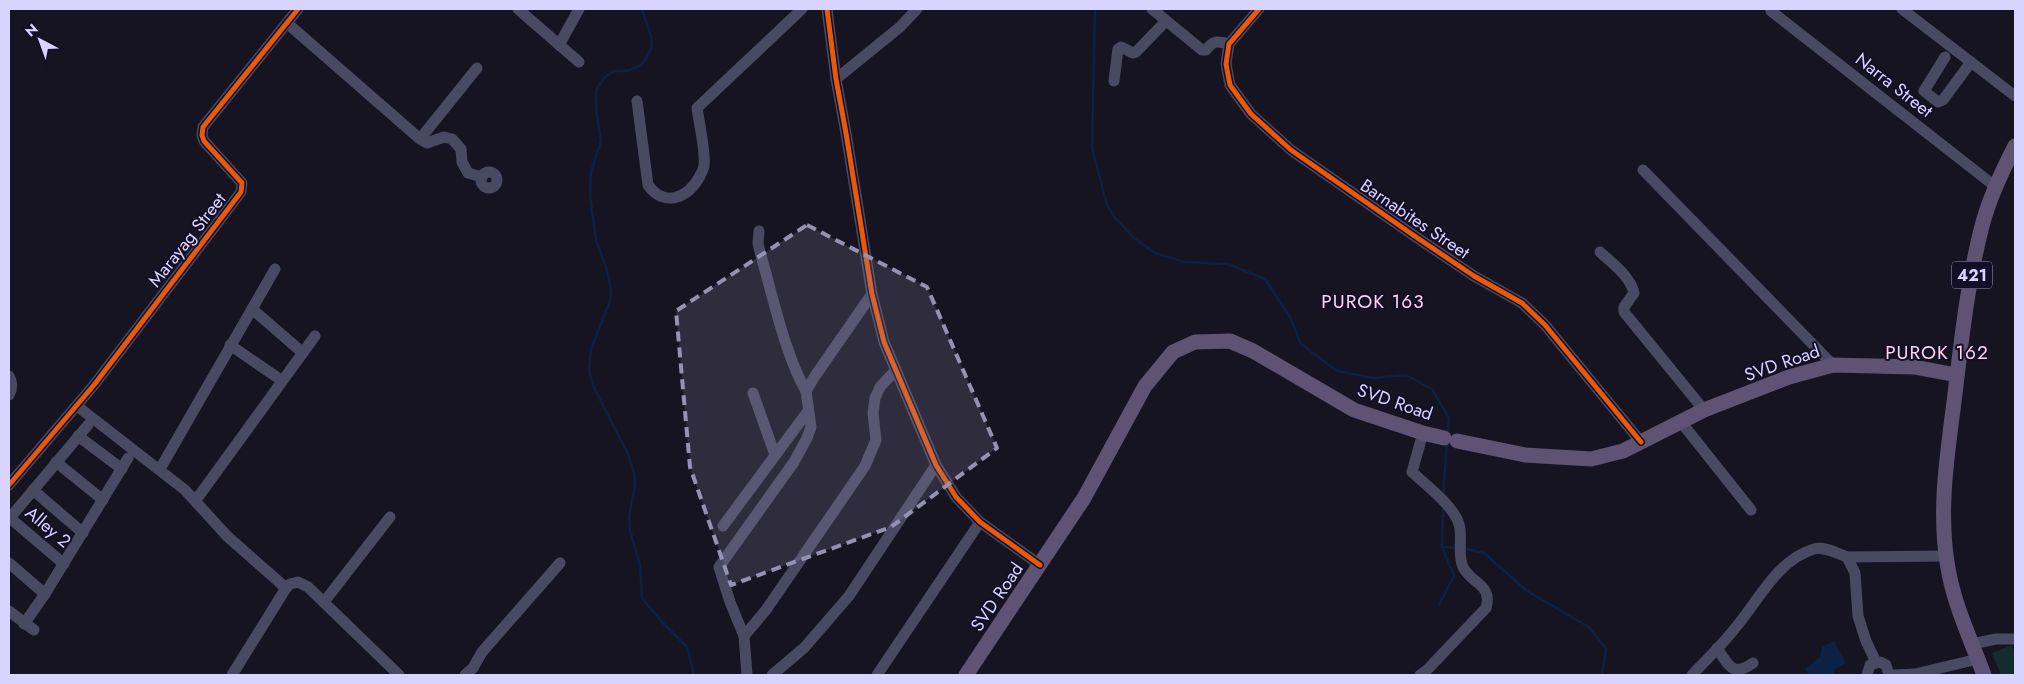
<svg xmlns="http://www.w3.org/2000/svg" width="2024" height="684" font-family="Jost,sans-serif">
<rect width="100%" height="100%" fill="#161421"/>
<polygon fill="#132c2d" points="2012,645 2015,653 2015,675 2001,675 1992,653"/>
<polygon fill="#0d2144" points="1834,641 1846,663 1834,670 1835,675 1810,675 1805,669 1820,657 1822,647"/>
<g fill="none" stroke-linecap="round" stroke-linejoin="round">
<g stroke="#0d2144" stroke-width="2.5">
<polyline points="642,9 651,36 652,47 647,57 640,66 627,71 614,71 604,78 596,90 596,108 601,141 591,172 590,196 596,240 607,270 611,290 610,301 591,349 589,370 593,386 628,454 634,473 635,486 629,517 630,530 640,565 642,598 662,622 687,647 694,675"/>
<polyline points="1095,9 1092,148 1107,205 1116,219 1134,238 1155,253 1185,262 1228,264 1265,279 1290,317 1301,344 1337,371 1373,378 1406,375 1432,389 1449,418 1448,433"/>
<polyline points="1443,496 1447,441"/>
<polyline points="1443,547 1454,548"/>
<polyline points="1467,549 1484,553 1527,591 1589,627 1606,649 1602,675"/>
<polyline points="1439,605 1454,576 1442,547 1443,510"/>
</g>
<g stroke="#4a4962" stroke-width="11">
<polyline points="518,9 579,62"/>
<polyline points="827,9 836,79 846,133 872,294 884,342 936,465 956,497 980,522 1040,565"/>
<path d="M1152,9l50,41h4c8,-10 11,-9 23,-6"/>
<polyline points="1259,9 1229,44 1226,64 1230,85 1251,114 1291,150 1416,237 1474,276 1522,303 1545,325 1641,442"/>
<polyline points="1902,9 2015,96"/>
<polyline points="1771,11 1996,187"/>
<polyline points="287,23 420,139 477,68"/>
<polyline points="559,45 579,9"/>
<polyline points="1945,57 1924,91 1938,102 1943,100 1971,62"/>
<polyline points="836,79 900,27 917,9"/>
<polyline points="1114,81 1118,49 1121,47 1133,53 1136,52 1166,21"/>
<path d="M637,101l11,84c16,23 40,13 52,-9 1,-3 4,-7 4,-10 2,-14 -5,-43 -7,-58l105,-99"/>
<polyline points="420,139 427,143 444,137 452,139 461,149 462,162 468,173 482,177"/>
<polyline points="1643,170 1833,365"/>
<circle cx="489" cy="180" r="8"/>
<path d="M759,231l-1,12 2,9c12,41 25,103 46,139"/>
<path d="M1600,252c12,11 30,24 34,41l-10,14v5l80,98"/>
<polyline points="252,309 303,353"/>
<polyline points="230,345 281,380"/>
<path d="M9,376c4,7 4,12 0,19"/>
<polyline points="753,393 775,455"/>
<polyline points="77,406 185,490 227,536 286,588"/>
<polyline points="1681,422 1751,510"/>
<polyline points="78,436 122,469"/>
<polyline points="56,462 103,500"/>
<polyline points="160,469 275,269"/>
<polyline points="9,485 94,385 241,192 242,183 204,141 202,135 203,127 298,9"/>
<polyline points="33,490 83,533"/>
<polyline points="196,500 315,336"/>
<polyline points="10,518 64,564"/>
<polyline points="9,519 88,425"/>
<polyline points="723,526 808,411"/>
<polyline points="1847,557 1855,573 1858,616 1866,641 1876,662"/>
<polyline points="9,563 45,594"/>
<polyline points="324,602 390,517"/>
<polyline points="9,611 34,630"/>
<polyline points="24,624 45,594 128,458"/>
<polyline points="744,636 766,610 865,466 876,440 873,413 875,398 880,387 896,370"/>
<polyline points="1972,644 1996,639 2015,639"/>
<path d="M1717,648c11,16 15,30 36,15"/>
<polyline points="232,675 286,588 290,584 298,582 308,587 399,675"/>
<polyline points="465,675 473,668 482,652 560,563"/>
<polyline points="747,675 744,636 730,602 719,567 794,462 807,438 811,427 806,391 815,376 872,294"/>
<polyline points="772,675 804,648 849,596 936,465"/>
<polyline points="877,675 980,522"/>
<path d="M1420,675l7,-5 59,-62c7,-24 -15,-24 -23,-41 -6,-13 0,-30 -4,-43 -6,-19 -33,-39 -47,-52l11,-39"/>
<path d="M1692,675c15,-16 31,-31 44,-48 23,-27 41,-67 78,-78 10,-3 23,4 33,8l99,-1"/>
<polyline points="1867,675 1870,665 1880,662 1886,665 1889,675"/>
<polyline points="1894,675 1915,674 1978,659"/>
</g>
<g stroke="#5e5373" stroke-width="15">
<polyline points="1457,441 1525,455 1591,459 1623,451 1704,410 1789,377 1833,365 1914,367 1957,375"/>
<polyline points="966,675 1084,498 1145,386 1173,352 1195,342 1230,341 1253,351 1354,410 1423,433 1444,438"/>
<path d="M1984,675c-13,-35 -30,-70 -36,-107 -10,-55 -1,-111 6,-166 7,-58 13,-118 28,-176 7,-27 20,-55 33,-80"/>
</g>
<g stroke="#130f26" stroke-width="8">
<g id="cycleway">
<polyline points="827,9 836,79 846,133 872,294 884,342 936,465 956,497 980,522 1040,565"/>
<polyline points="1259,9 1229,44 1226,64 1230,85 1251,114 1291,150 1416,237 1474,276 1522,303 1545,325 1641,442"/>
<polyline points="9,485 94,385 241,192 242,183 204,141 202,135 203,127 298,9"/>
</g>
</g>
<use href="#cycleway" stroke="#e8590c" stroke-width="5"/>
</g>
<path fill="#9591b1" fill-opacity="0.2" stroke="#9591b1" stroke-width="4" stroke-dasharray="10 6" stroke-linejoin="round" d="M807,225l120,62 70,161 -106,79 -160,58 -41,-118 -14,-156z"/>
<g text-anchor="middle" stroke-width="4" stroke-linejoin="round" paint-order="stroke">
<rect fill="#130f26" stroke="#9e99be" stroke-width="1" x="1952" y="261.5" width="40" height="27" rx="4"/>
<g font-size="16" font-weight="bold" fill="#d9d4ff">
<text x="1972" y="281">421</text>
</g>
<g font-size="18" fill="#d9d4ff" stroke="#130f26">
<text transform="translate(1894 85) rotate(38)" y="6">Narra Street</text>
<text transform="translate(1415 219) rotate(34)" y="6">Barnabites Street</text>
<text transform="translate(187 240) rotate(-52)" y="6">Marayag Street</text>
<text transform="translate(1782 363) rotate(-19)" y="6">SVD Road</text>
<text transform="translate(1395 402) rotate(19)" y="6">SVD Road</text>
<text transform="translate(48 527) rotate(40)" y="6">Alley 2</text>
<text transform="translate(997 597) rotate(-56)" y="6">SVD Road</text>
</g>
<g font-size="19" letter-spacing="1" fill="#ffd6f0" stroke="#130f26">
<text x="1373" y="308">PUROK 163</text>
<text x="1937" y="359">PUROK 162</text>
</g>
</g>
<rect width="2024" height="684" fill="none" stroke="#d9d4ff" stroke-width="20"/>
<g transform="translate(40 40) rotate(319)" stroke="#130f26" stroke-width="4" paint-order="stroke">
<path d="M0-4L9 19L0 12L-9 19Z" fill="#d9d4ff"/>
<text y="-8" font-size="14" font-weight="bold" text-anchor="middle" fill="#d9d4ff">N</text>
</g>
</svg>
